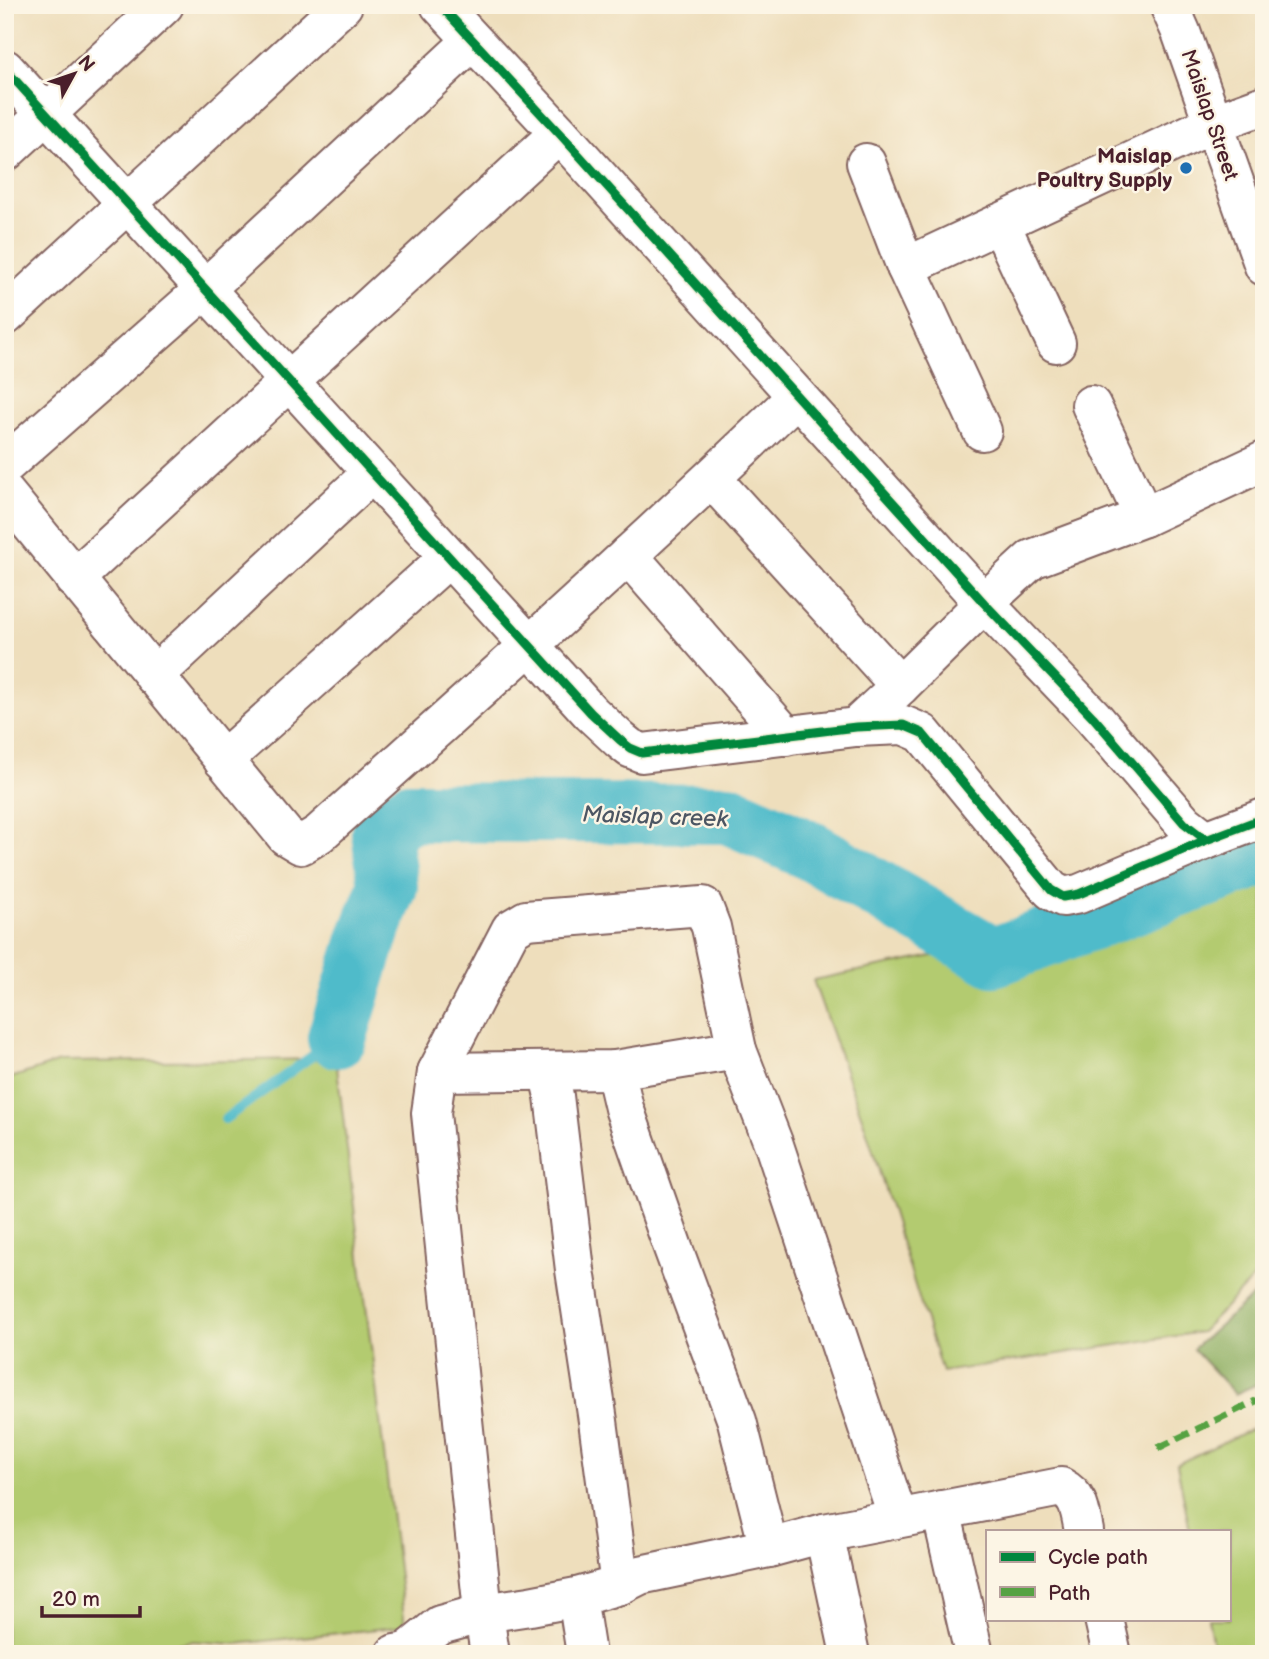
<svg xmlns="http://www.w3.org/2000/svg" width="1269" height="1659" font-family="'Balsamiq Sans',sans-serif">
<rect width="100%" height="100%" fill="#fcf5e5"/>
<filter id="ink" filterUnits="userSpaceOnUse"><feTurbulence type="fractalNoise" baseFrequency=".0143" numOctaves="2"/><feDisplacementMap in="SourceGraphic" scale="14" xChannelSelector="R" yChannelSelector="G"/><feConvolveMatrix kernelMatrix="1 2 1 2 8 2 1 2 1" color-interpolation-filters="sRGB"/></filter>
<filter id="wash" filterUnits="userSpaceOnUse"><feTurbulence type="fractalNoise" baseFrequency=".00686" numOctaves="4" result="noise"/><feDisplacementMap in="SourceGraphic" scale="28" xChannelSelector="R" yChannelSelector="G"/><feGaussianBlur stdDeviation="1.57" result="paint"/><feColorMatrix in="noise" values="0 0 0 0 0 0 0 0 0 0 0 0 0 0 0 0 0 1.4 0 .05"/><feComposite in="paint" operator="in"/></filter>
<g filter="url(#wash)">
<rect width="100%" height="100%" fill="#eedebc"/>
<g fill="#b3cb70" stroke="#7e754e" stroke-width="2">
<polygon points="1264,847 1264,1267 1201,1332 942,1372 865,1126 813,980 1098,923"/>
<polygon points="336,1059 405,1626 236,1644 192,1641 129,1654 5,1654 5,1080 59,1062"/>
<polygon points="1264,1423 1264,1654 1215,1654 1208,1619 1229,1619 1229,1531 1190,1531 1177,1464"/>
</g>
<polygon fill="#8eaf62" stroke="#6c6746" stroke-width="2" points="1264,1286 1264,1381 1235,1394 1193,1349"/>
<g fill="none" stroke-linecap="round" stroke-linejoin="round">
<polyline stroke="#4fbbca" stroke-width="10" points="225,1119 337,1038"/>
<polyline stroke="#4fbbca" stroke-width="60" points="337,1038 368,937 388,886 381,832 409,812 728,814 811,851 994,957 1264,856"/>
</g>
</g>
<g filter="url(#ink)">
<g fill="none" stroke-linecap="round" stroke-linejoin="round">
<g stroke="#83625e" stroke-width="42">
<g id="minor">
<polyline points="440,5 559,133 984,603 1093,717 1184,823 1206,840"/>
<polyline points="5,69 591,713 620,740 630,748 642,753 856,727 903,725 922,733 1051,890 1063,897 1079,894 1206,840 1264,818"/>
<polyline points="5,152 164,5"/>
<polyline points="866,163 906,267 982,431"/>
<polyline points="1000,223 1056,343"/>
<polyline points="906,267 1212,124 1264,105"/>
<polyline points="5,316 343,5"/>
<polyline points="1091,405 1144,517"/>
<polyline points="5,465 205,289 472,41"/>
<polyline points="712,479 900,686"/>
<path d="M5,493l281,343 15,9 18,-11c161,-144 322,-287 477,-437"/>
<polyline points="628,555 786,736"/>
<polyline points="74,579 559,133"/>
<polyline points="154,676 372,473"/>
<polyline points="856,727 900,686 984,603 1032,559 1144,517 1264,461"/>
<polyline points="223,760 448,558"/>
<polyline points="615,1070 624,1108 673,1248 737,1421 769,1548"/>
<polyline points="548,1071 554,1096 575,1270 598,1421 620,1585"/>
<polyline points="437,1072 615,1070 737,1050 774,1145 898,1518"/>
<polyline points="941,1510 974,1654"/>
<polyline points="824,1533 850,1654"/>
<polyline points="577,1597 586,1654"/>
<polyline points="1104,1619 1112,1654"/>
<path d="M395,1654l12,-2 33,-27 44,-12 46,-7 47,-9 43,-12 20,-10 129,-27 55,-15 237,-46c19,10 19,25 23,44"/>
<polyline points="490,1654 482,1602 431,1113 437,1072 511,929 526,920 703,906 711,927 737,1050"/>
</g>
</g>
<g stroke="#83625e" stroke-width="42">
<polyline id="major" points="1169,5 1181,32 1264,266"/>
</g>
<use href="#minor" stroke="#fff" stroke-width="38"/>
<use href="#major" stroke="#fff" stroke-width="38"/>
<polyline stroke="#56a243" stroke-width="7" stroke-dasharray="14 7" stroke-linecap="butt" points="1158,1448 1264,1397"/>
<g stroke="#fcf5e5" stroke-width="13">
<g id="cycleway">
<polyline points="440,5 559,133 984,603 1093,717 1184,823 1206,840"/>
<polyline points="5,69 591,713 620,740 630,748 642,753 856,727 903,725 922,733 1051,890 1063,897 1079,894 1206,840 1264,818"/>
</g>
</g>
<use href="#cycleway" stroke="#00873e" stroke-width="9"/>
</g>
</g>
<circle fill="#1f6fb2" stroke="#fcf5e5" stroke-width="2.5" cx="1186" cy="168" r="7"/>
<g text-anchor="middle" stroke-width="5" stroke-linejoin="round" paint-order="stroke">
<g font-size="21" fill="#4a1f2b" stroke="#fcf5e5">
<text transform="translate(1210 115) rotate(71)" y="7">Maislap Street</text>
</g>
<g font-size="21" font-weight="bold" fill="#4a1f2b" stroke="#fcf5e5" text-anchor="end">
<text x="1172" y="163">Maislap<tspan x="1172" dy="24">Poultry Supply</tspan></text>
</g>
<g font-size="23" font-style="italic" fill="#4c5663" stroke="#fcf5e5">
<text transform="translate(655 816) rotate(2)" y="8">Maislap creek</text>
</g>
</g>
<rect width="1269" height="1659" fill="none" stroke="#fcf5e5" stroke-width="28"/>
<rect x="986" y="1530" width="245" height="91" fill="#fcf5e5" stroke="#b59f9b" stroke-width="2"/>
<rect x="1000" y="1552" width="35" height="10" fill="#00873e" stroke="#b59f9b" stroke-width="2"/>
<text x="1048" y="1564" font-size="21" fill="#4a1f2b">Cycle path</text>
<rect x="1000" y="1587" width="35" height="10" fill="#56a243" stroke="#b59f9b" stroke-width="2"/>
<text x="1048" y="1600" font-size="21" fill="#4a1f2b">Path</text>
<g transform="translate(74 74) rotate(50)" stroke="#fcf5e5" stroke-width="5" paint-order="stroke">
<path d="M0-5L12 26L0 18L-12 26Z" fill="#4a1f2b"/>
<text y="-10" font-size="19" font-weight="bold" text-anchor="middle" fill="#4a1f2b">N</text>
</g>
<path d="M42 1606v10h98v-10" fill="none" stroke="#4a1f2b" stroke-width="3.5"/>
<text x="52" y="1606" font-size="21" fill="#4a1f2b" stroke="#fcf5e5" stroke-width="5" paint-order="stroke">20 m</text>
</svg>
